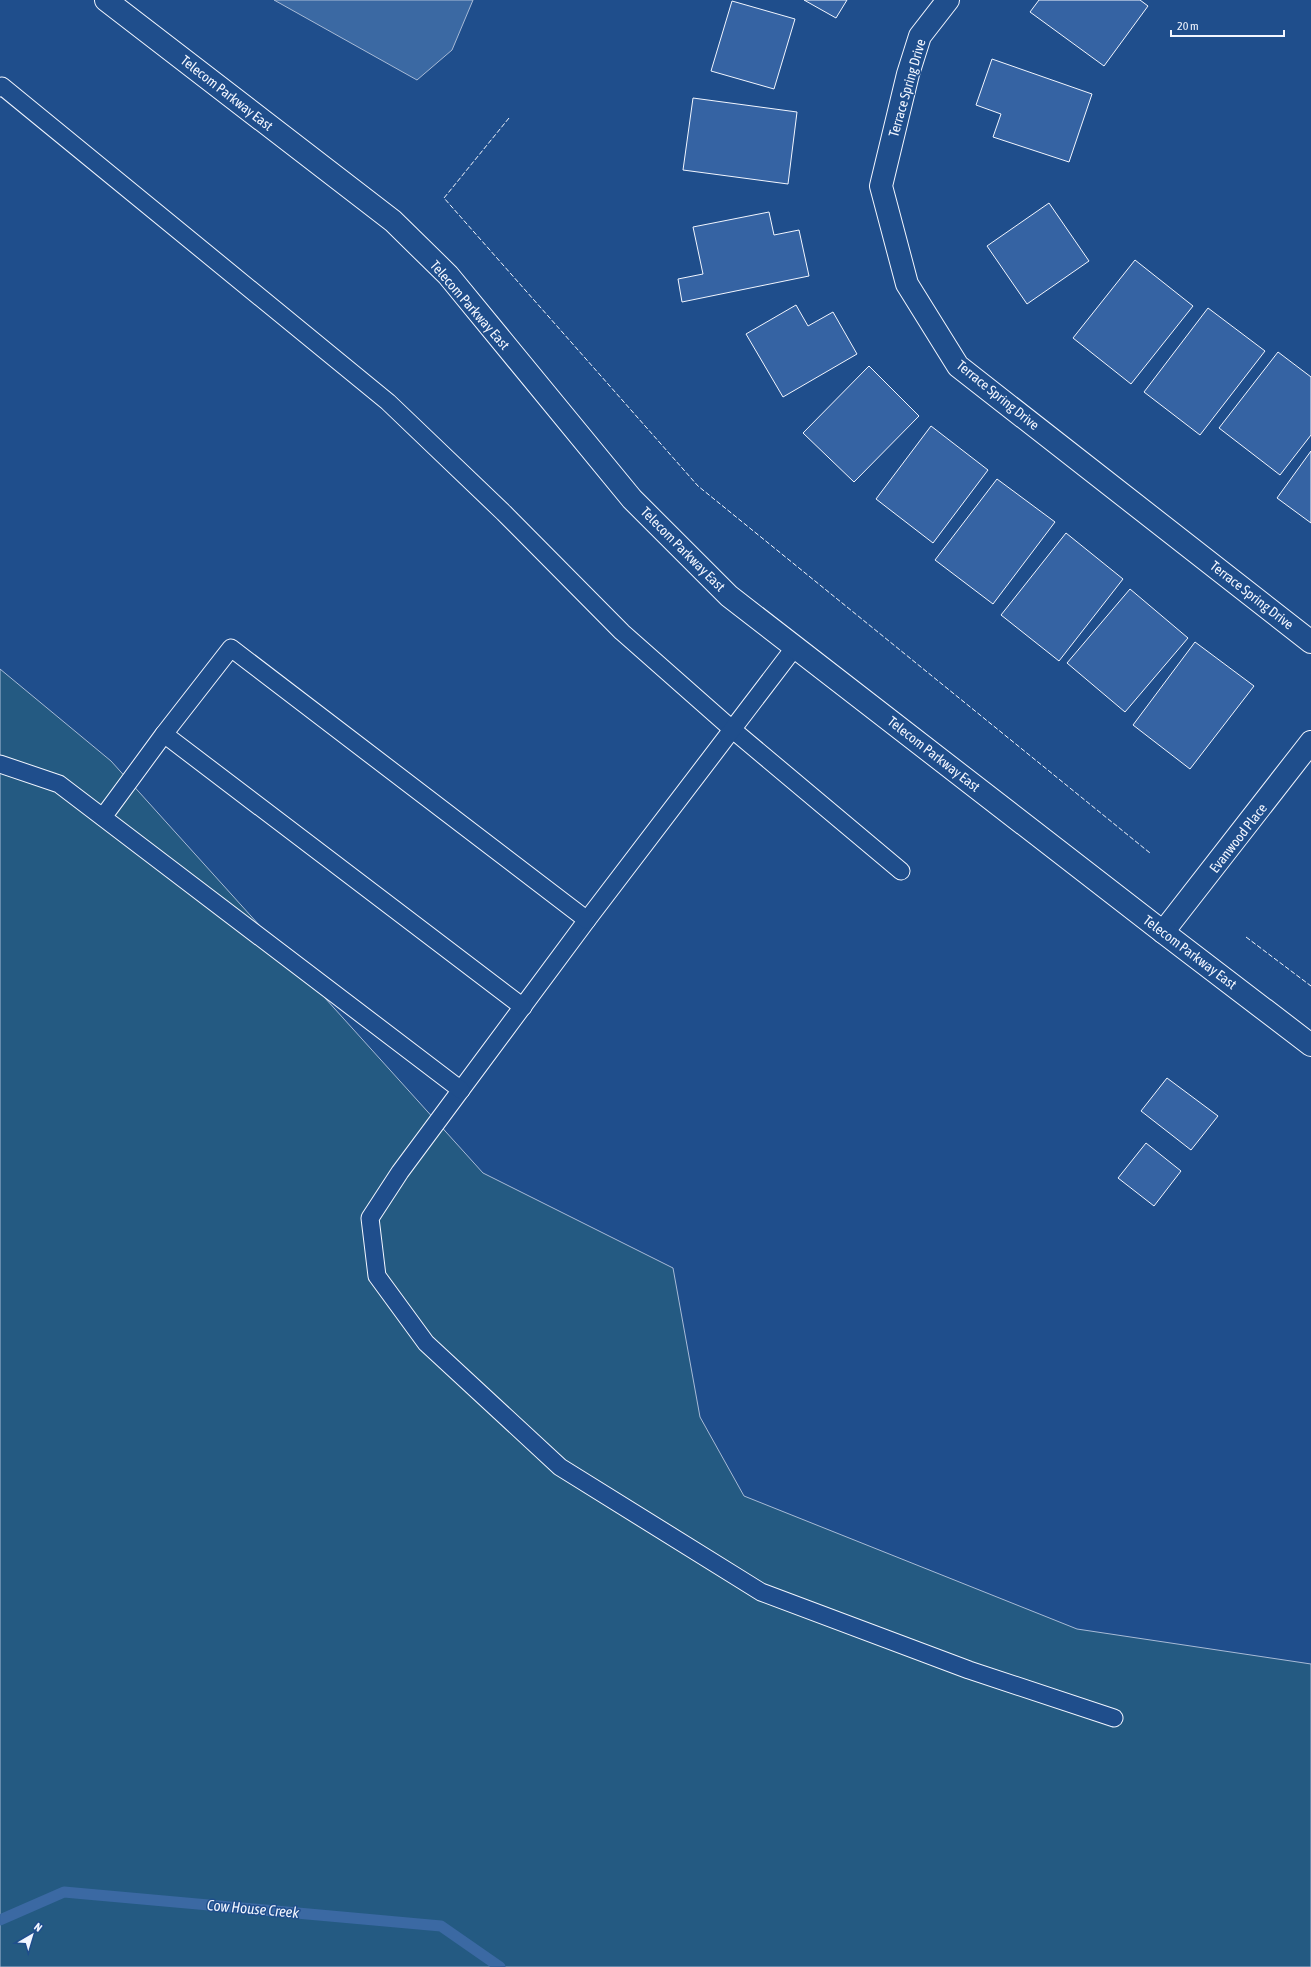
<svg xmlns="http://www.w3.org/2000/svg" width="1311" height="1967" font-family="'Asap Condensed',sans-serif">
<rect width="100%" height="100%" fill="#1f4e8c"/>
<polygon fill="#245a82" stroke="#a8bbd7" points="0,669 111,761 483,1173 673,1268 700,1417 744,1496 1077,1629 1311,1664 1311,1967 0,1967"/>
<polygon fill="#3b69a3" stroke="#a8bbd7" points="274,0 473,0 452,50 417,80"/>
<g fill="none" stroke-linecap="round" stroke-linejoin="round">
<polyline stroke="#3b69a3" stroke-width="11" points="0,1920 64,1892 441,1926 500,1967"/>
</g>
<g fill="#3563a3" stroke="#f2f6ff">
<polygon points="804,0 847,0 836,18"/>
<polygon points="1039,0 1140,0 1148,6 1104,66 1030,12"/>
<polygon points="732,1 795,19 774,89 711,71"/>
<polygon points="992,59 1092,94 1069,162 993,137 1001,114 976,105"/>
<polygon points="693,98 797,112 788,184 683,170"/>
<polygon points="1049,203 1089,261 1027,304 987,246"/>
<polygon points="769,212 774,235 799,230 809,276 682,302 678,279 703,274 693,227"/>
<polygon points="1135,260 1193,306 1131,384 1073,338"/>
<polygon points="796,305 808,326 833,312 857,354 783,397 746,334"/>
<polygon points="1208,308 1265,351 1200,435 1144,392"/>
<polygon points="1278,352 1311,377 1311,435 1280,475 1219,428"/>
<polygon points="869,366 919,416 854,482 803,433"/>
<polygon points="931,426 988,470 933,543 876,499"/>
<polygon points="1311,451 1311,523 1277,498"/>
<polygon points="997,479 1055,522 993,604 935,560"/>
<polygon points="1066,533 1123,579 1059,661 1001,615"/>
<polygon points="1130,589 1188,638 1125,712 1067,663"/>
<polygon points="1195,642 1254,686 1190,769 1133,725"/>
<polygon points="1167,1078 1218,1116 1191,1150 1141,1111"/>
<polygon points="1146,1143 1181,1171 1154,1206 1118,1178"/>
</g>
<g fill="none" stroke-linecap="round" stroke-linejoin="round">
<g stroke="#f2f6ff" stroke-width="19">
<g id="service">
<polyline points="0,88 2,86 388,402 504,513 622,632 733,730 901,871"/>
<polyline points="795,647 587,920 400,1172 370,1218 377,1276 426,1343 560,1467 761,1592 969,1670 1114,1718"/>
<polyline points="0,764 59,784 461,1090"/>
<polyline points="103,817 164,734"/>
<polyline points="523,1007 164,734 231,648 587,920"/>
</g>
</g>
<g stroke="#f2f6ff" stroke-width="24">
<g id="minor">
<polyline points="948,0 920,36 908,74 881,186 907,284 958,366 1311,642"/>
<polyline points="1163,932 1311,742"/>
</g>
</g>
<g stroke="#f2f6ff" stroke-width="24">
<polyline id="tertiary" points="106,0 393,221 448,275 632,499 729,596 1163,932 1311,1045"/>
</g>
<use href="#service" stroke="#1f4e8c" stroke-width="17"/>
<use href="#minor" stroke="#1f4e8c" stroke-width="22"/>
<use href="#tertiary" stroke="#1f4e8c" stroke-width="22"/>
<g stroke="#f2f6ff" stroke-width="1" stroke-dasharray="5 2" stroke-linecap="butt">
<polyline points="509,118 444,198 698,486 1150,853"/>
<polyline points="1246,937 1311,986"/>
</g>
</g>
<g text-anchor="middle" stroke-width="3" stroke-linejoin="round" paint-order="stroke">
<g font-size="14" fill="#f2f6ff" stroke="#1f4e8c">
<text transform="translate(907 88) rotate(-74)" y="5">Terrace Spring Drive</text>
<text transform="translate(227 93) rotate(38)" y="5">Telecom Parkway East</text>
<text transform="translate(470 305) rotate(49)" y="5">Telecom Parkway East</text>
<text transform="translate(998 395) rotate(39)" y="5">Terrace Spring Drive</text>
<text transform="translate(683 549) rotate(45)" y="5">Telecom Parkway East</text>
<text transform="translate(1252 595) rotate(38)" y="5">Terrace Spring Drive</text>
<text transform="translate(934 754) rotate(38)" y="5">Telecom Parkway East</text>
<text transform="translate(1238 838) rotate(-52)" y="5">Evanwood Place</text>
<text transform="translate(1190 952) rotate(37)" y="5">Telecom Parkway East</text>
</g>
<g font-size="15" font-style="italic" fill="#f2f6ff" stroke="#1f4e8c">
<text transform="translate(253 1909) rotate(5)" y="5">Cow House Creek</text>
</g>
</g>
<g transform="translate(32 1935) rotate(38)" stroke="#1f4e8c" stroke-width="3" paint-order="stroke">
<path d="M0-3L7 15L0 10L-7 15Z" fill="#f2f6ff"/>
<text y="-6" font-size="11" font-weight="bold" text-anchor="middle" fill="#f2f6ff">N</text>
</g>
<path d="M1171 30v6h113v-6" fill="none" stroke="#f2f6ff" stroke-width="2"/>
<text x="1177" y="30" font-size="12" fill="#f2f6ff" stroke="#1f4e8c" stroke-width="3" paint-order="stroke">20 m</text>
</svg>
